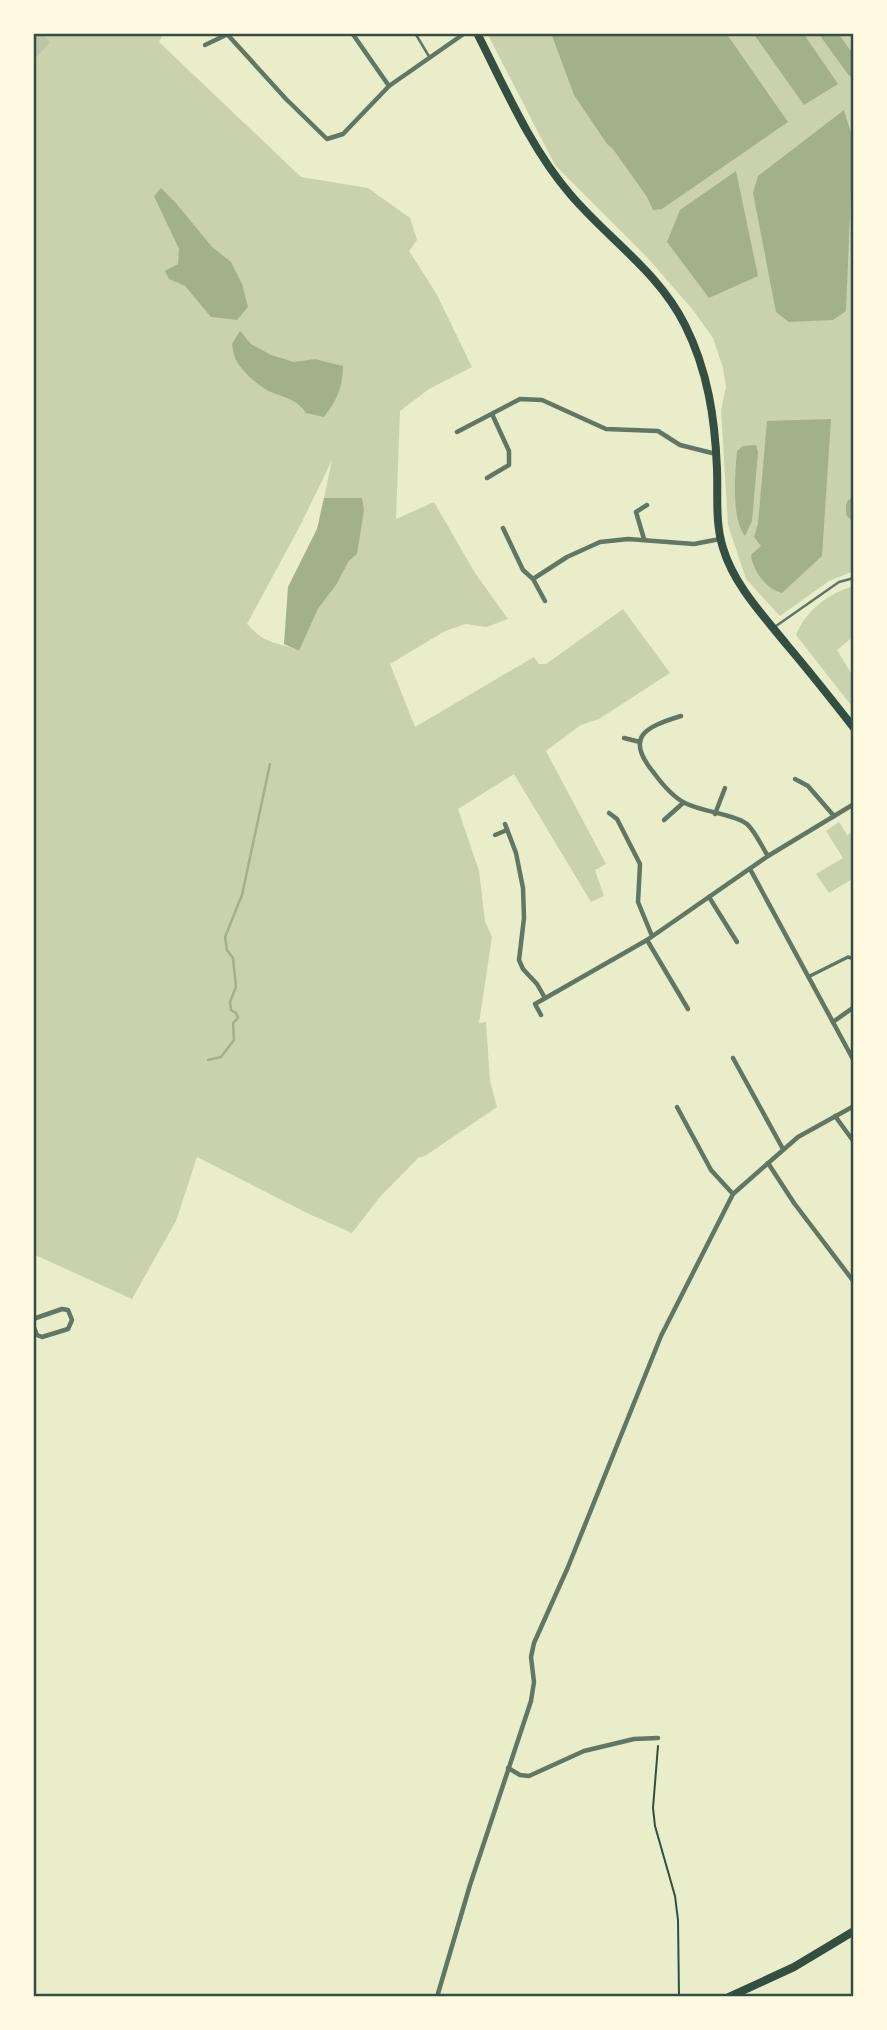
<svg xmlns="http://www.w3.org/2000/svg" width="887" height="2030" font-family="'DM Sans',sans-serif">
<rect width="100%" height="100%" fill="#e9edc9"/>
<g fill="#cad2ad" fill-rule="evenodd">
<path d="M33,33h131l-5,9 142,135 67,11 42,30 7,22 -8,11 27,42 36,74 -43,22 -29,22 -4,108 38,-17 41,71 33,46 -22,8 -20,-3 -21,7 -55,33 25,63 119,-70 5,7h7l77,-55 47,64 -71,46 -18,6 -35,26 60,113 -11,6 9,26 -13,6 -77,-128 -56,35 21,62 6,50 7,16 -13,86 7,-1 4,59 7,26 -72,49 -7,2 -39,40 -27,35 -43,-19 -112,-57 -21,64 -44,78 -99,-45zM332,460l-8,38 38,1 -5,55 -8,7 -13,24 -18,24 -19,42c-25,-11 -31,-4 -52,-27l54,-100z"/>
<polygon points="487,33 854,33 854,571 829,581 780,616 746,579 728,525 721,410 726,387 723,368 713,338 693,310 646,256 555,165"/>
<path d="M854,586v50l-17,14 17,28v31l-58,-74c10,-25 33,-42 58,-49z"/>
<polygon points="839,822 847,835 854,832 854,878 829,893 816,874 843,858 826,831"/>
</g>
<g fill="#a3b18a">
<polygon points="551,33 726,33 788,122 662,209 653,210 647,197 613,149 607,144 574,95"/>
<polygon points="753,33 803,33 838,84 804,105"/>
<polygon points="844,110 853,140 846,311 833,320 789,322 776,312 753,193 758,176"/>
<polygon points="736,171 758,276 709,298 667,242 680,210"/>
<polygon points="161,188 175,202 212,247 231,262 242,284 248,307 237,320 211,317 185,286 169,279 165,271 178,264 179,249 154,196"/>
<path d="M240,331l11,13 20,11 23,7 21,-3 28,7c0,21 -6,34 -19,51l-18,-4c-9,-13 -19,-15 -33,-20 -12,-5 -31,-21 -37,-33 -2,-4 -3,-11 -4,-16z"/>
<path d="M831,419l-9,137 -40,37c-16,-5 -29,-21 -31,-38l10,-9 -7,-9 4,-13 9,-103z"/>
<path d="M756,445l2,7 -6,69 -7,15c-14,-17 -10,-63 -8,-85l6,-5z"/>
<polygon points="324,498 362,498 364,510 357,554 349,561 336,585 318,609 299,651 284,644 288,587 317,529"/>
</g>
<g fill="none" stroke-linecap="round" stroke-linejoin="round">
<polyline stroke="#a3b18a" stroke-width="2.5" points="208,1060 221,1057 234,1040 233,1023 238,1018 236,1013 231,1010 230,1002 236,987 233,958 227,950 225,937 242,895 270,764"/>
<g stroke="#a3b18a" stroke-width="16">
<polyline points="828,33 854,69"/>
<polyline points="854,506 854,512"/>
</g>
</g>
<polygon fill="#bcc5a7" points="33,33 40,33 50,42 37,57 33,54"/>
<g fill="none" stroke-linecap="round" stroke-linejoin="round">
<polyline stroke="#344e41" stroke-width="2" points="658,1746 653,1808 655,1826 675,1896 678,1920 679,1997"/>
<g stroke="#617663" stroke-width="2.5">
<polyline points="415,33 430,58"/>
<polyline points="776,626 839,582 854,578"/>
</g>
<polyline stroke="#617663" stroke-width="3.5" points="808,977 848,957 854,959"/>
<g stroke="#617663" stroke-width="4.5">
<polyline points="352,33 389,86"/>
<polyline points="227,34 286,99 327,139 343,134 389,86 465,33"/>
<polyline points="205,45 228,34"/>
<polyline points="457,432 520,399 542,400 606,429 658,431 680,445 716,454"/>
<polyline points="487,478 509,465 509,451 492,414"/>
<polyline points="503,528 523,570 533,579 545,601"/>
<polyline points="644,539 636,512 647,505"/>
<polyline points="533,579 567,557 600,542 628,539 694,544 720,539"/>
<path d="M681,716c-36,11 -57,21 -27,57 8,11 19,24 31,30 17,9 49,11 62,21 8,7 15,23 21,32"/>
<polyline points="624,738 640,742"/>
<polyline points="795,779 808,786 834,816"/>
<polyline points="609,813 617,819 640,864 638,902 652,936"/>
<polyline points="715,814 725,788"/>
<polyline points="664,820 683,803"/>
<polyline points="505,824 516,853 523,888 524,918 519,960 523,969 537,984 545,998"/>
<polyline points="495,835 507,830"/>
<polyline points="750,869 854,1061"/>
<polyline points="709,897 737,942"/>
<polyline points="647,940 688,1009"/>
<polyline points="541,1015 535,1004 647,940 768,856 854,804"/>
<polyline points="833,1022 854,1007"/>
<polyline points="733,1058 783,1149"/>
<polyline points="677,1107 711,1170 733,1194"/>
<polyline points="835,1116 854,1142"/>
<polyline points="768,1163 794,1203 854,1282"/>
<polyline points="33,1319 62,1309 68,1310 72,1320 68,1329 42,1337 37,1335 33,1325"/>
<polyline points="508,1768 520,1775 529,1776 584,1751 634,1739 658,1738"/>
<polyline points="437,1997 470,1885 531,1701 534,1682 531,1657 534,1643 568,1567 661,1336 733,1194 798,1137 854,1106"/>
</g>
<g stroke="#344e41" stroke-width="8">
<path d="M477,33c27,53 54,116 93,161 38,45 88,77 115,131 23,46 30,94 32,144 1,26 -2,54 6,79 11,37 40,67 64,97 23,27 45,55 67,83"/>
<polyline points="729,1997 794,1967 854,1931"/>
</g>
</g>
<rect width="887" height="2030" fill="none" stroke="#fefae0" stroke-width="70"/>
<rect x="35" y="35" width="817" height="1960" fill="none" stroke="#344e41" stroke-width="2.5"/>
</svg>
